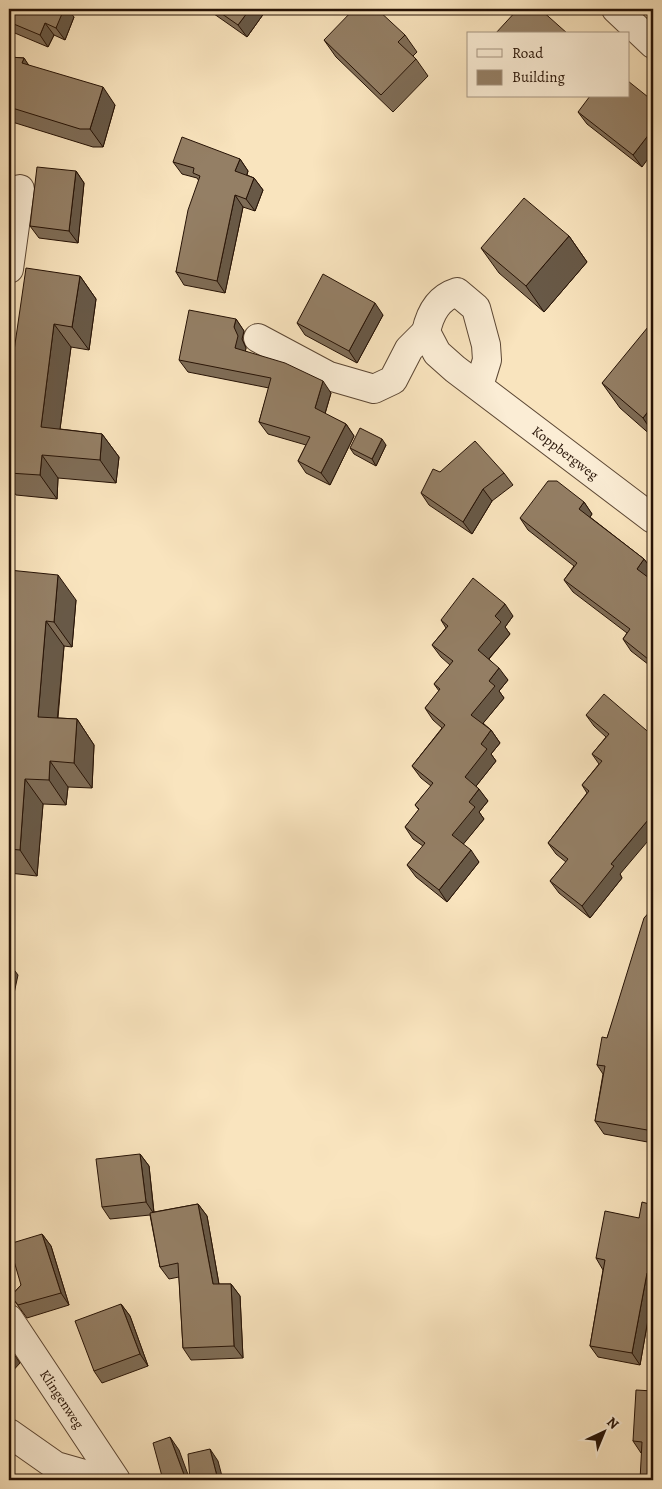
<svg xmlns="http://www.w3.org/2000/svg" width="662" height="1489" font-family="Alegreya,serif">
<rect width="100%" height="100%" fill="#f9e4be"/>
<filter id="stains"><feTurbulence type="fractalNoise" baseFrequency=".004" numOctaves="4"/><feColorMatrix values="0 0 0 0 .2 0 0 0 0 .09 0 0 0 0 .02 0 0 0 .5 -.17"/></filter>
<radialGradient id="worn" r=".72"><stop offset=".6" stop-color="#630" stop-opacity="0"/><stop offset="1" stop-color="#630" stop-opacity=".3"/></radialGradient>
<g fill="none" stroke-linecap="round" stroke-linejoin="round">
<g stroke="#5b4633" stroke-width="30">
<g id="minor">
<polyline points="616,9 653,44"/>
<polyline points="9,269 20,189"/>
<polyline points="258,338 329,376 374,389 393,380 409,349 426,332"/>
<path id="s1" d="M479,386l8,-26 -1,-15 -10,-37 -19,-16c-19,6 -27,21 -31,40l11,21 18,16 198,150"/>
<path id="s2" d="M9,1319l107,161"/>
<polyline points="9,1433 56,1466 105,1480"/>
</g>
</g>
<use href="#minor" stroke="#fbedd5" stroke-width="28"/>
</g>
<g fill="#7f6d57" stroke="#261205">
<polygon points="9,9 74,17 65,40 54,35 48,47 10,31 9,29"/>
<polygon points="207,9 267,9 247,37"/>
<polygon points="405,35 417,52 413,56 416,59 428,76 393,112 336,57 324,40"/>
<polygon points="9,57 24,58 28,65 115,105 103,147 93,147 9,121"/>
<polygon points="628,96 642,167 587,124 578,112"/>
<polygon points="240,159 248,171 247,175 254,178 263,190 255,211 243,207 225,293 184,285 176,272 199,181 197,178 182,174 173,162"/>
<polygon points="76,171 84,183 78,243 39,238 30,226"/>
<polygon points="569,236 587,262 544,312 499,273 481,248"/>
<polygon points="80,276 96,299 89,350 71,347 60,429 102,434 119,457 116,483 58,478 57,499 16,495 9,485 9,368 14,351"/>
<polygon points="383,315 357,363 305,335 297,323"/>
<polygon points="236,319 244,331 242,339 246,348 245,351 331,393 325,414 346,424 354,436 330,485 306,473 298,461 306,445 268,434 259,422 269,388 188,372 179,360"/>
<polygon points="653,331 653,437 620,408 602,383"/>
<polygon points="386,445 376,466 354,454 350,448"/>
<polygon points="440,472 504,473 513,485 492,501 472,534 429,505 421,493"/>
<polygon points="584,502 592,514 590,517 644,559 653,571 648,577 653,581 653,668 631,651 623,639 627,633 573,592 564,580 574,566 528,530 520,518"/>
<polygon points="9,570 76,600 72,647 64,646 58,718 77,719 94,745 92,788 68,787 66,805 43,804 37,876 9,873"/>
<polygon points="513,616 505,627 510,634 489,659 508,680 499,691 504,698 483,723 491,730 500,743 491,754 496,761 476,786 488,801 479,812 484,819 463,844 479,862 447,902 416,877 407,865 423,846 413,839 405,827 419,810 415,805 431,786 421,778 412,766 442,728 433,720 425,708 439,691 434,684 450,665 441,657 432,645 446,628 441,620"/>
<polygon points="586,715 653,736 620,874 622,878 590,918 559,893 550,881 566,862 556,854 548,843 587,793 582,785 599,764 592,754 606,737 594,726"/>
<polygon points="653,908 653,1143 604,1134 595,1121 603,1074 597,1065 607,1038"/>
<polygon points="140,1154 149,1166 154,1212 198,1204 207,1216 219,1284 231,1284 240,1296 243,1358 191,1360 183,1348 179,1277 169,1279 160,1267 150,1215 110,1219 102,1207"/>
<polygon points="9,1191 14,1216 9,1217"/>
<polygon points="653,1205 653,1291 640,1365 598,1357 590,1346 603,1270 596,1258"/>
<polygon points="42,1234 51,1246 69,1305 27,1318 11,1296 21,1285"/>
<polygon points="121,1304 130,1316 148,1366 102,1383 94,1371"/>
<polygon points="653,1391 641,1453 633,1441"/>
</g>
<g fill="#685947" stroke="#261205">
<polygon points="60,9 68,9 74,17 65,40 56,28"/>
<polygon points="250,9 267,9 247,37 238,25"/>
<polygon points="45,23 54,35 48,47 40,35"/>
<polygon points="24,58 36,76 22,63"/>
<polygon points="103,87 115,105 103,147 90,129"/>
<polygon points="653,129 653,152 642,167 633,155"/>
<polygon points="240,159 248,171 244,183 235,171"/>
<polygon points="76,171 84,183 78,243 69,231"/>
<polygon points="254,178 263,190 255,211 246,199"/>
<polygon points="235,195 243,207 225,293 217,281"/>
<polygon points="569,236 587,262 544,312 526,286"/>
<polygon points="80,276 96,299 89,350 72,327"/>
<polygon points="375,303 383,315 357,363 349,351"/>
<polygon points="236,319 244,331 242,339 246,348 244,360 235,348 234,327"/>
<polygon points="54,324 71,347 57,451 41,427"/>
<polygon points="323,381 331,393 323,420 315,408"/>
<polygon points="653,405 653,433 643,418"/>
<polygon points="346,424 354,436 330,485 321,473"/>
<polygon points="102,434 119,457 116,483 100,460"/>
<polygon points="382,439 386,445 376,466 372,459"/>
<polygon points="42,455 58,478 57,499 40,475"/>
<polygon points="483,489 492,501 472,534 463,522"/>
<polygon points="584,502 592,514 587,521 579,509"/>
<polygon points="644,559 653,571 645,581 637,569"/>
<polygon points="58,575 76,600 72,647 54,622"/>
<polygon points="505,604 513,616 505,627 510,634 486,662 478,650 495,616"/>
<polygon points="46,621 64,646 55,743 38,717"/>
<polygon points="499,668 508,680 499,691 504,698 480,727 471,715 489,681"/>
<polygon points="77,719 94,745 92,788 74,763"/>
<polygon points="491,730 500,743 491,754 496,761 473,790 465,777 481,744"/>
<polygon points="50,761 68,787 66,805 49,780"/>
<polygon points="25,779 43,804 37,876 20,850"/>
<polygon points="479,789 488,801 479,812 484,819 461,847 452,835 469,802"/>
<polygon points="653,814 653,835 620,874 622,878 590,918 582,906 611,864"/>
<polygon points="471,850 479,862 447,902 439,890"/>
<polygon points="9,963 18,975 10,1012 9,1010"/>
<polygon points="140,1154 149,1166 154,1214 146,1202"/>
<polygon points="9,1191 14,1216 9,1208"/>
<polygon points="198,1204 207,1216 221,1296 213,1284"/>
<polygon points="42,1234 51,1246 69,1305 61,1293"/>
<polygon points="647,1273 653,1282 653,1291 640,1365 632,1353"/>
<polygon points="231,1284 240,1296 243,1358 234,1346"/>
<polygon points="121,1304 130,1316 148,1366 140,1354"/>
<polygon points="9,1347 20,1363 9,1375"/>
<polygon points="170,1437 179,1450 190,1480 186,1480"/>
<polygon points="210,1449 218,1461 223,1480 218,1480"/>
</g>
<g fill="#947f65" stroke="#261205">
<polygon points="9,9 64,9 56,28 45,23 40,35 9,22"/>
<polygon points="215,9 250,9 238,25"/>
<polygon points="354,9 377,9 405,35 398,42 416,59 381,95 324,40"/>
<polygon points="518,9 540,9 568,34 495,34"/>
<polygon points="9,57 24,58 22,63 103,87 90,129 80,129 9,107"/>
<polygon points="628,81 653,101 653,129 633,155 578,112 590,96 628,96"/>
<polygon points="182,137 240,159 235,171 254,178 246,199 235,195 217,281 176,272 188,210 200,176 193,173 194,168 173,162"/>
<polygon points="37,167 76,171 69,231 30,226"/>
<polygon points="524,198 569,236 526,286 481,248"/>
<polygon points="26,268 80,276 72,327 54,324 41,427 102,434 100,460 42,455 40,475 9,473 9,368 10,350 14,351"/>
<polygon points="323,274 375,303 349,351 297,323"/>
<polygon points="189,310 236,319 234,327 238,336 235,348 285,363 323,381 315,408 346,424 321,473 298,461 310,437 259,422 271,378 179,360"/>
<polygon points="648,327 653,331 653,405 643,418 602,383"/>
<polygon points="360,428 382,439 372,459 350,448"/>
<polygon points="475,441 504,473 483,489 463,522 421,493 433,469 440,472"/>
<polygon points="548,481 557,481 584,502 579,509 644,559 637,569 653,581 653,663 623,639 630,629 564,580 577,563 520,518"/>
<polygon points="9,570 58,575 54,622 46,621 38,717 77,719 74,763 50,761 49,780 25,779 20,850 9,849"/>
<polygon points="473,578 505,604 495,616 501,622 478,650 499,668 489,681 495,686 471,715 491,730 481,744 487,749 465,777 479,789 469,802 475,807 452,835 471,850 439,890 407,865 425,843 405,827 419,809 415,805 433,783 412,766 445,725 425,708 440,689 434,684 453,661 432,645 448,626 441,620"/>
<polygon points="604,694 653,736 653,814 611,864 614,866 582,906 550,881 568,859 548,843 589,791 582,785 602,761 592,754 609,734 586,715"/>
<polygon points="653,908 653,1131 595,1121 605,1066 597,1065 602,1037 607,1038 644,918"/>
<polygon points="140,1154 146,1202 102,1207 96,1159"/>
<polygon points="642,1202 653,1205 653,1274 647,1273 632,1353 590,1346 605,1260 596,1258 605,1211 639,1218"/>
<polygon points="198,1204 213,1284 231,1284 234,1346 183,1348 178,1263 160,1267 150,1213"/>
<polygon points="42,1234 61,1293 18,1305 11,1296 21,1285 9,1244"/>
<polygon points="121,1304 140,1354 94,1371 75,1321"/>
<polygon points="636,1390 653,1391 653,1480 640,1480 642,1442 633,1441"/>
<polygon points="170,1437 186,1480 163,1480 153,1443"/>
<polygon points="210,1449 218,1480 190,1480 188,1454"/>
</g>
<g text-anchor="middle" stroke-width="5" stroke-linejoin="round" paint-order="stroke">
<g font-size="14" fill="#261205" stroke="#fbedd5">
<text dy="5" stroke="none"><textPath href="#s1" startOffset="345">Koppbergweg</textPath></text>
<text dy="5" stroke="none"><textPath href="#s2" startOffset="96">Klingenweg</textPath></text>
</g>
</g>
<rect width="662" height="1489" fill="none" stroke="#f9e4be" stroke-width="30"/>
<rect x="10" y="10" width="642" height="1469" fill="none" stroke="#261205" stroke-width="2.5"/>
<rect x="15" y="15" width="632" height="1459" fill="none" stroke="#261205"/>
<rect x="467" y="32" width="162" height="65" fill="#fbedd5" stroke="#a69582"/>
<rect x="477" y="49" width="25" height="8" fill="#fbedd5" stroke="#a69582"/>
<text x="512" y="58" font-size="15" fill="#261205">Road</text>
<rect x="477" y="70" width="25" height="15" fill="#947f65" stroke="#a69582"/>
<text x="512" y="82" font-size="15" fill="#261205">Building</text>
<g transform="translate(604 1432) rotate(44)" stroke="#fbedd5" stroke-width="4" paint-order="stroke">
<path d="M0-4L9 19L0 12L-9 19Z" fill="#261205"/>
<text y="-8" font-size="14" font-weight="bold" text-anchor="middle" fill="#261205">N</text>
</g>
<rect width="100%" height="100%" filter="url(#stains)"/>
<rect width="100%" height="100%" fill="url(#worn)"/>
</svg>
